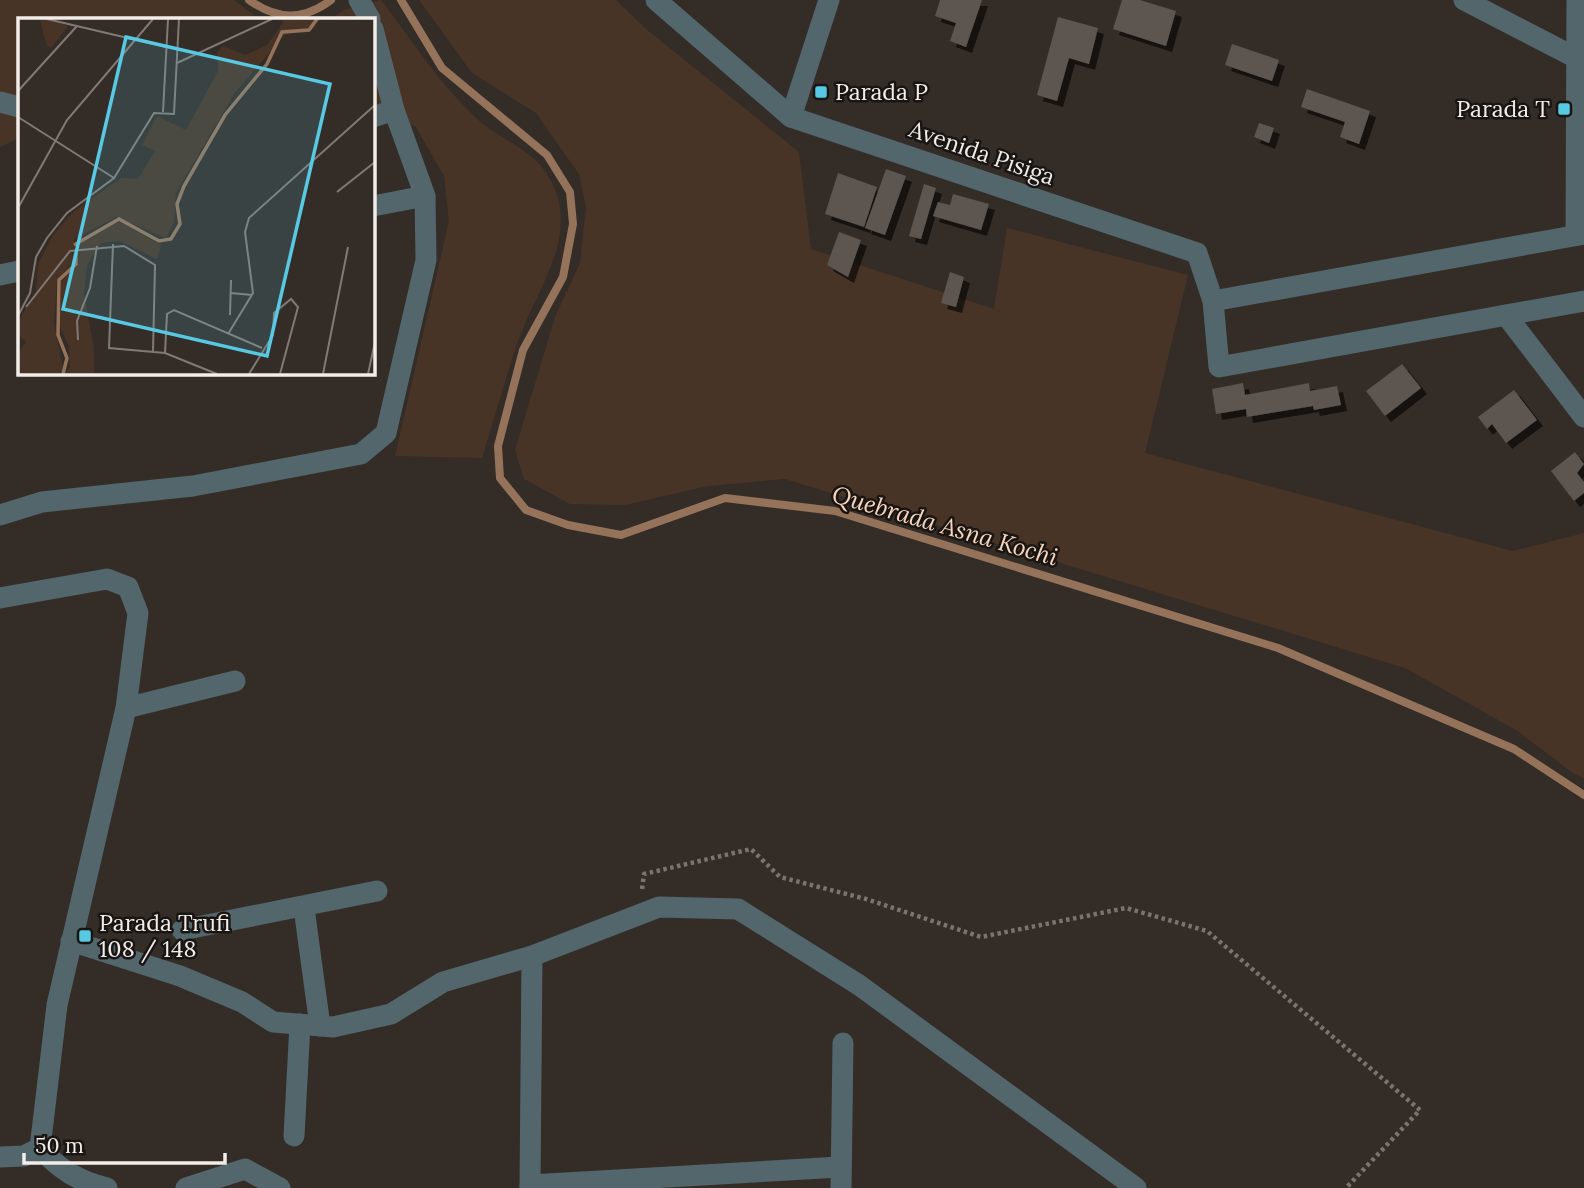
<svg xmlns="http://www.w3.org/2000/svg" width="1584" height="1188" font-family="Lora,serif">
<defs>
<filter id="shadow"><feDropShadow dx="6" dy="6" stdDeviation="0" flood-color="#0009"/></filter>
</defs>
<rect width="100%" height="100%" fill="#342c27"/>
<g fill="#483426">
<polygon points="0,0 234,0 259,19 19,19 19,138 0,147"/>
<path d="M381,0c30,39 57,82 93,116 18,18 53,32 68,51 46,60 -4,118 -24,174 -13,39 -24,78 -36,117l-87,-2 54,-235 -5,-45 -28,-49 -43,-18v-90h-42l13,-9z"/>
<polygon points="419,0 616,0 646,29 799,152 811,249 994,309 1007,228 1188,275 1145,453 1513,551 1584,533 1584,778 1574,774 1516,730 1405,668 785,479 708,486 625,505 570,504 524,479 515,450 555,317 580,263 586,207 579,174 536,113 472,73"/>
</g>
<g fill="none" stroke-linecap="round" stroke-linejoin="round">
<g stroke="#95725a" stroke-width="8">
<path d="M249,0c28,20 54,21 82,0"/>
<polyline points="401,0 442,68 547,155 570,192 573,224 563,277 523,350 498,446 500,478 526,510 568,525 621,535 725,498 835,511 1278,648 1514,749 1584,795"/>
</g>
</g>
<g fill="#5d544f" filter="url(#shadow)">
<polygon points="940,0 982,0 966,47 950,41 956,23 935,16"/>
<polygon points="1122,0 1140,0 1176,11 1166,46 1113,29"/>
<polygon points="1058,17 1098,28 1089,64 1069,58 1057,101 1037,95"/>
<polygon points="1232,44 1279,60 1272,81 1225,65"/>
<polygon points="1307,89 1370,111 1359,144 1340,137 1345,122 1301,107"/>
<polygon points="1259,123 1274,128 1269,143 1254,137"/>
<polygon points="886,169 906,176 885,235 865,228"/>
<polygon points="838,173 877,187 864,227 825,214"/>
<polygon points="924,184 936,188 921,239 909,236"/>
<polygon points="953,194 989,204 981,230 933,216 938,202 950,205"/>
<polygon points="839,232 861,240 848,277 827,265"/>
<polygon points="950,272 964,277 956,307 941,303"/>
<polygon points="1402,364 1421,388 1385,416 1366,391"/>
<polygon points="1243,383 1245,395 1309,383 1310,391 1337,386 1341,405 1314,410 1313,406 1247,417 1246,409 1216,414 1212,389"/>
<polygon points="1514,390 1537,420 1506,443 1492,424 1487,429 1478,417"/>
<polygon points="1575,452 1584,464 1577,473 1584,482 1584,493 1574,501 1551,471"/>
</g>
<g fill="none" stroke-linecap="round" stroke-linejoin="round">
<polyline stroke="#7a736f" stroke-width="4.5" stroke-dasharray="3.5 3.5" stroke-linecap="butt" points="642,889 644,874 751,849 780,877 866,899 981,937 1126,908 1207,931 1420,1110 1346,1188"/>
<g stroke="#52666b" stroke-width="21">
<polyline points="359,0 370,19"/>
<polyline points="656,0 791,117 1197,253 1213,301 1219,367 1584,301"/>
<polyline points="1464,0 1584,62"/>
<polyline points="0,102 19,107"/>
<polyline points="373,117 394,110"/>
<polyline points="791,117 829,0"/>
<polyline points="373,206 425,196"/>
<polyline points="1576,235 1577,0"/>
<polyline points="0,275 19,271"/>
<polyline points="1213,301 1584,234"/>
<polyline points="1506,315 1584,417"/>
<polyline points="0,515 42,502 193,486 361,454 386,433 426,260 425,196 394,110 373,29"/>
<path d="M0,598l107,-19 21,8 10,26 -12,95 -69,297 -17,143c20,22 38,33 67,40"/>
<polyline points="126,708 235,681"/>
<polyline points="304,908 320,1026"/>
<polyline points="182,930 377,891"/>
<polyline points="71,941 180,976 242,1002 273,1022 333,1027 391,1014 443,982 532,956 659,907 738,909 859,985 1136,1188"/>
<polyline points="294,1136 300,1024"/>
<polyline points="0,1157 24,1156 40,1148"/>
<polyline points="530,1185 840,1167"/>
<polyline points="186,1188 245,1169 280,1188"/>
<polyline points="530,1188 532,956"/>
<polyline points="841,1188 843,1043"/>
</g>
</g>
<g fill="#58c9e3" stroke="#191513" stroke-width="2.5">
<rect x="814" y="85" width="14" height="14" rx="3.5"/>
<rect x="1557" y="102" width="14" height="14" rx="3.5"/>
<rect x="78" y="929" width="14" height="14" rx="3.5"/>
</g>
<g text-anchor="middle" stroke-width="5" stroke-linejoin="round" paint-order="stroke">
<g font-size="23" fill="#f2ede9" stroke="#191513" text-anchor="start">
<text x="835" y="100">Parada P</text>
<text x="1550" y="117" text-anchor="end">Parada T</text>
<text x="99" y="931">Parada Trufi<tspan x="99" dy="26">108 / 148</tspan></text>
</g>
<g font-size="23" fill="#f2ede9" stroke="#191513">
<text transform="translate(982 153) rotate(19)" y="8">Avenida Pisiga</text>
</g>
<g font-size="24" font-style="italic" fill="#f9d5bd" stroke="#191513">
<text transform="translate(945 526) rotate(16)" y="8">Quebrada Asna Kochi</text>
</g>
</g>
<g transform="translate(18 18)">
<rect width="357" height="357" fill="#342c27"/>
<path d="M29,1l21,7 -17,22 -4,-2 -7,-26zM264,1l38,1 -8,10 -27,5 -51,59 -58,99 -2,29 -8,16 -50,-21 -42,22 1,20 -18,22 -3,42 9,45 -4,6h-41v-21l8,-11 -8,-8v-12l18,-31 2,-27 16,-30 19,-22 48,-34 17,1 17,-28 -13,-6 15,-29 29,14 32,-59 -1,-19 6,-6 22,9 22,-10 16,-22zM101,203l42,24 -4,14 -38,-18 -18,2 -14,22 -3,30 10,53v26h-29l5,-7 -1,-20 -9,-20 1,-45 18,-19 -1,-19z" fill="#483426"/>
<path fill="none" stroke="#95725a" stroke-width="3.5" d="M56,227l45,-26 40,22 12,-2 9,-15 -3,-20 7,-18 41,-71 42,-51 15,-32 27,-2 8,-11M45,356l4,-16 -9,-23 1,-55 17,-16v-11"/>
<path fill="none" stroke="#807975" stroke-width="2" d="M29,1l119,28M159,45l95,-44M0,73l59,-65M145,94l5,-93M0,99l96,61M319,174l38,-30M0,190l49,-88 86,-101M95,226l-4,104 56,5 52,21M213,275l21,2M8,289l44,-56 54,-5 31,19 -2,87M212,297l1,-35M0,298l12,-23 6,-36 11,-19 20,-25 47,-35 40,-65 20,1 5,-95M210,316l25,-41 -8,-61 4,-14 126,-113M60,322l-1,-19 13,-33 7,-42M147,335l2,-39 7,-4 88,38M231,356l24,-39 1,-22 17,-14 7,8 -18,67M305,356l25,-127M350,356l7,-32"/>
<path fill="#58c9e3" fill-opacity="0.15" stroke="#58c9e3" stroke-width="3.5" d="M108,19l204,47 -63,272 -204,-47z"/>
<rect width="357" height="357" fill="none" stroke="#f2ede9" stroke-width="3.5"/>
</g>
<path d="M24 1153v10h201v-10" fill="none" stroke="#f2ede9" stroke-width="3.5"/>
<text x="35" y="1153" font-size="21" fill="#f2ede9" stroke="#191513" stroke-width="5" paint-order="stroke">50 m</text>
</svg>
